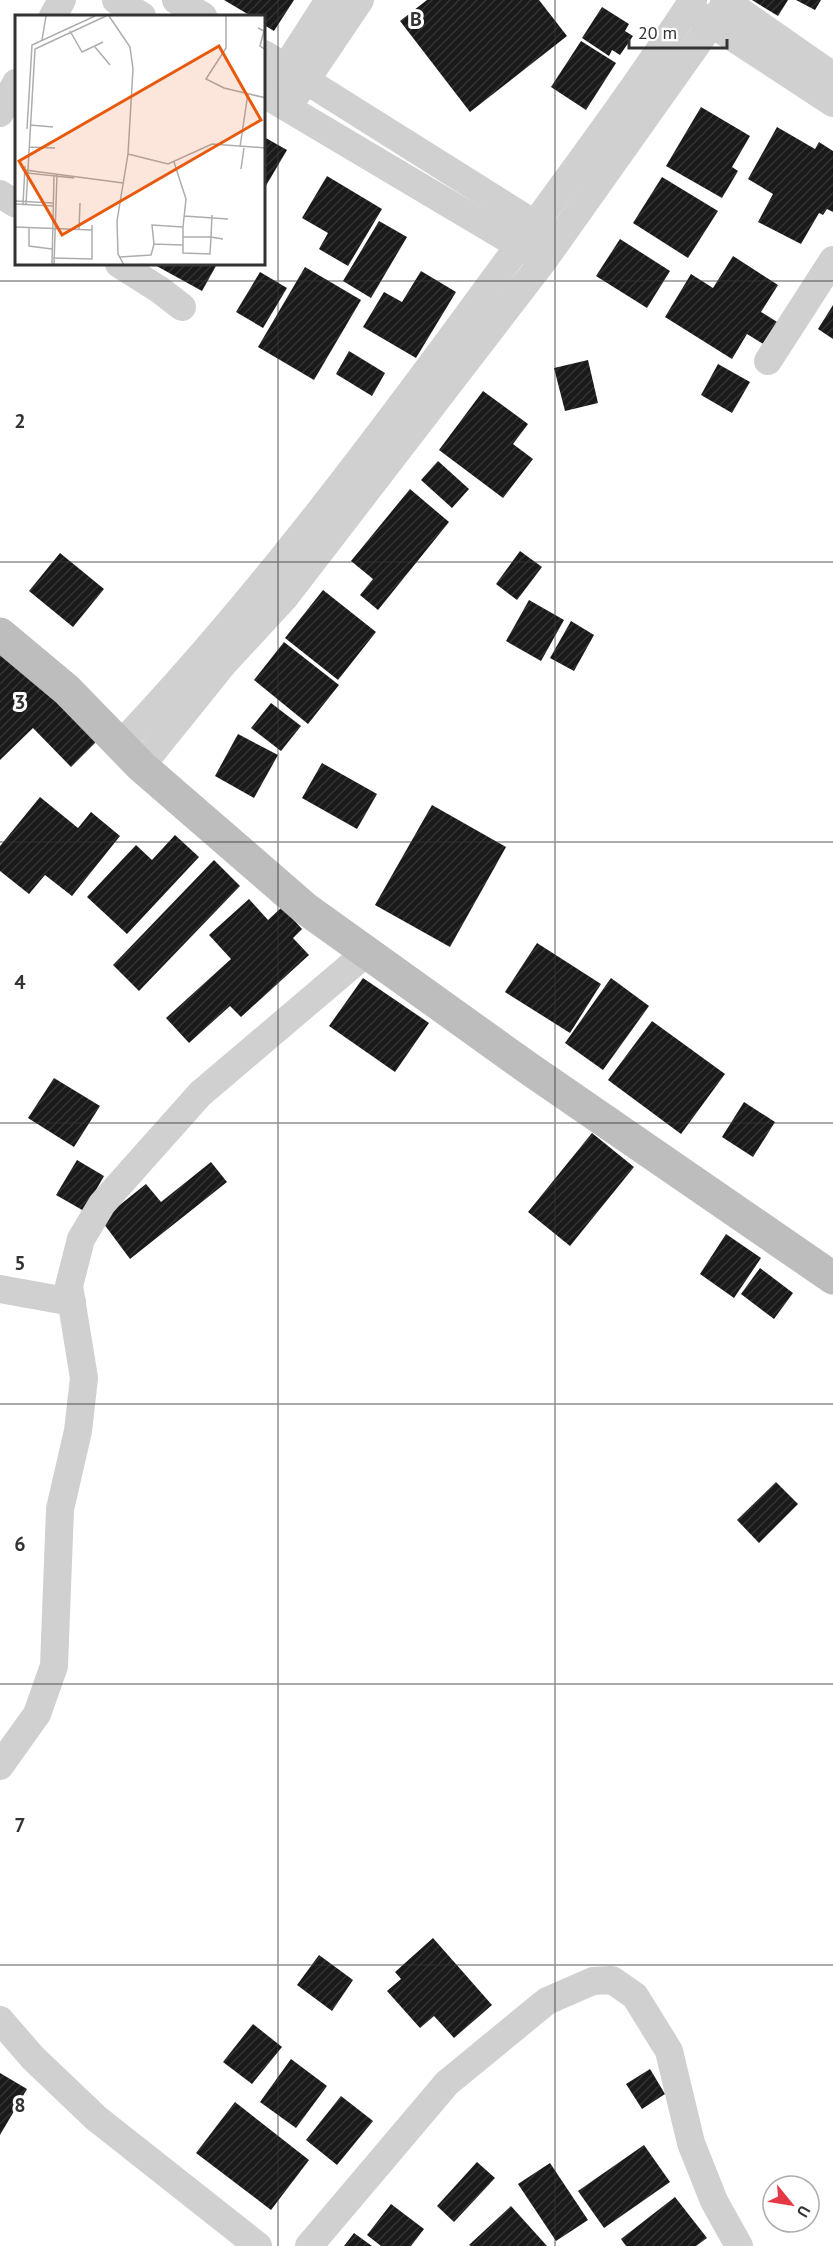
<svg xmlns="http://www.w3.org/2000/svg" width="833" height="2246" font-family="'PT Sans',sans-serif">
<defs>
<pattern id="building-hatch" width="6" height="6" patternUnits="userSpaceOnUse" patternTransform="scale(1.5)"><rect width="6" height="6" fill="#1a1a1a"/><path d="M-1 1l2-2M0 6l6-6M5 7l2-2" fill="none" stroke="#333"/></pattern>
</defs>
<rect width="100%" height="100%" fill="#fff"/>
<g fill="url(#building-hatch)">
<polygon points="224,0 294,0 274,31 264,25 264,16 251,16"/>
<polygon points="427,0 539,0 567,36 470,112 400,21"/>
<polygon points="752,0 788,0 778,16"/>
<polygon points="796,0 821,0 815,10"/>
<polygon points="602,7 629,24 625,31 633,36 620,55 612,50 609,56 582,38"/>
<polygon points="581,41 616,63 586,110 551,87"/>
<polygon points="701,107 750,136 732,167 738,171 722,198 666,166"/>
<polygon points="777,127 815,149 819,142 833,151 833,212 827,209 823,215 819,213 801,244 758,222 773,194 748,179"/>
<polygon points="264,137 287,150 264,189"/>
<polygon points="327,176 382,209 348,266 319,249 328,233 302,218"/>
<polygon points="662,177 718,211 688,258 633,223"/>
<polygon points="379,221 407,237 371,298 343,281"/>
<polygon points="620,239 670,271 647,308 596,276"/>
<polygon points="733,256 778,285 761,312 782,325 768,347 747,334 732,359 665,317 691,274 713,288"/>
<polygon points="153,264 217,264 202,291"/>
<polygon points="305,267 361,300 314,380 258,347"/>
<polygon points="421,271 456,292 416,358 363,327 384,292 402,302"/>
<polygon points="260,272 287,288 263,328 236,312"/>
<polygon points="833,305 833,339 818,329"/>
<polygon points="349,351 385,373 372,396 336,374"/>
<polygon points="588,360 598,403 565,411 554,368"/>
<polygon points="718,364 750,382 732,413 701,395"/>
<polygon points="483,391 528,424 513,444 533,459 503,498 439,450"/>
<polygon points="438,461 469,489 452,508 421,480"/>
<polygon points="410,489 449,522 378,610 360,595 373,579 351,561"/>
<polygon points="520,551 542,567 517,600 496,584"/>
<polygon points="60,553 104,589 73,627 29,591"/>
<polygon points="323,590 376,632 338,680 285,638"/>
<polygon points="529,600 564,620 541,661 506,641"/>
<polygon points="571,621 594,635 574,671 550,658"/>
<polygon points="284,642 339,685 308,724 254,680"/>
<polygon points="3,646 96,742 71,767 33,728 0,760 0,649"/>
<polygon points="271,703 301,726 281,751 251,728"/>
<polygon points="238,734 278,755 254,798 215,776"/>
<polygon points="322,763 377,794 357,829 302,798"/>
<polygon points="40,797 78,828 91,812 120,836 72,896 45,875 29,894 0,871 0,846"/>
<polygon points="432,805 506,847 450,947 375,905"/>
<polygon points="175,835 199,857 127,934 87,897 136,845 152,860"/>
<polygon points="214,860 240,886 139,991 113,965"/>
<polygon points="249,899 268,920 282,907 302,929 293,938 309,955 241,1017 230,1006 189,1043 166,1018 231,959 209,935"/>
<polygon points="537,943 601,984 570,1033 505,992"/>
<polygon points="363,978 429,1023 395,1072 329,1026"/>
<polygon points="611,978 649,1006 603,1070 565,1043"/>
<polygon points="652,1021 725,1074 681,1134 608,1080"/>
<polygon points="54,1078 100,1106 74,1147 28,1118"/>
<polygon points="744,1102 775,1122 753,1157 722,1137"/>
<polygon points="592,1133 634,1167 570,1246 528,1212"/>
<polygon points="77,1160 104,1176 84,1211 56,1195"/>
<polygon points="211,1162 227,1182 130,1259 101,1220 146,1184 161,1202"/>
<polygon points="726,1234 761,1258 734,1298 700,1274"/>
<polygon points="760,1268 793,1293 774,1319 741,1294"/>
<polygon points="776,1482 798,1504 759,1543 737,1520"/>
<polygon points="433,1938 492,2005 454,2038 434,2016 420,2028 387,1991 401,1979 395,1972"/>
<polygon points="319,1955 353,1980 332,2011 297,1985"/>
<polygon points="253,2024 282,2047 252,2084 223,2062"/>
<polygon points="291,2059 327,2086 296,2128 260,2102"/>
<polygon points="650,2069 665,2094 642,2109 626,2084"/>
<polygon points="0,2073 27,2089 0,2135"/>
<polygon points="341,2096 373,2121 337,2165 306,2140"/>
<polygon points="235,2102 309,2160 271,2210 196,2153"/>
<polygon points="644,2145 670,2182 604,2228 578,2191"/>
<polygon points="477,2162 495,2178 454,2222 437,2206"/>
<polygon points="550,2163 588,2220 556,2241 518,2184"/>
<polygon points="675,2197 707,2238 696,2246 626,2246 621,2239"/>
<polygon points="391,2204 424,2229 411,2246 381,2246 367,2235"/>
<polygon points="511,2206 547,2246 471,2246 469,2245"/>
<polygon points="354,2233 365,2241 372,2246 344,2246"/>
</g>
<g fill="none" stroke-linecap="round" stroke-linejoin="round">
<g stroke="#d0d0d0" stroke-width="28">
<polyline points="116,0 142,16"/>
<polyline points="176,0 203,16"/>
<polyline points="724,0 833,76"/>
<polyline points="697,14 833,103"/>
<polyline points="53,16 62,0"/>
<polyline points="264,54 552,235"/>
<polyline points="275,84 329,0"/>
<polyline points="264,94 535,255"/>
<polyline points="296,95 360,0"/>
<polyline points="0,113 16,83"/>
<polyline points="0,194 16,204"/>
<polyline points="119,264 160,290 182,307"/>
<polyline points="768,361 833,260"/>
<path d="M121,744c127,-134 238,-281 347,-429 76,-104 154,-207 225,-315"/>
<polyline points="141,766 224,663 285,597 544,260 727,2"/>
<polyline points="0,1289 72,1302"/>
<polyline points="0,1766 37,1714 54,1666 60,1509 78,1431 84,1378 69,1286 81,1239 102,1204 200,1094 366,953"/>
<polyline points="0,2020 33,2058 96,2118 258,2246"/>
<polyline points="309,2246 447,2083 547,2001 593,1981 612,1980 635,1996 669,2051 691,2143 714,2201 739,2246"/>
</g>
<polyline stroke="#bdbdbd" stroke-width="33" points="0,634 67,690 141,766 306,909 528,1068 833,1278"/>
</g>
<path fill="none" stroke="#333" stroke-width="1.5" stroke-opacity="0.55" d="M278,0v2246M555,0v2246M0,281h833M0,562h833M0,842h833M0,1123h833M0,1404h833M0,1684h833M0,1965h833"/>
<g transform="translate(15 15)">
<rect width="250" height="250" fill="#fff"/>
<path fill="none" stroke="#adadad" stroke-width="1.5" d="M94,1l21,31 3,22 -5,85 -11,67 1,33 6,11M211,1v32l-20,31 18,9 42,10M243,13l6,3 -4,15 6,4M55,16l12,21 21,-10M27,25l4,-24M80,32l15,18M15,110l23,2M12,114l5,-84 63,-29M14,132l26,1M225,132l8,-54M113,139l40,10 44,-20 54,4M159,147l12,37 -3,28v26l27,1 1,-17h-28M226,154l3,-21M10,155l98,13M12,158l47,5M0,186l38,2M0,189l38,2M8,189l2,-38M11,189l9,-155 71,-33M197,200l-1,22 12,2M169,201l44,3M0,212l77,3M14,213v18l23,3M64,214l1,-26M139,229l-2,-19 31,2M105,242l31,-2 3,-11 28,1M38,243l39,1v-34M37,250l2,-90M39,250l3,-91"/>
<path fill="#e8590c" fill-opacity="0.15" stroke="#e8590c" stroke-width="3" d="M204,31l42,74 -199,115 -43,-74z"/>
<rect width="250" height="250" fill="none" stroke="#333" stroke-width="3"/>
</g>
<g font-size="20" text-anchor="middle" font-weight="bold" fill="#333" stroke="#fff" stroke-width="6" stroke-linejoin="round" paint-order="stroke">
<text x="416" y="26">B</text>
<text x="20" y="428">2</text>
<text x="20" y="709">3</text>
<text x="20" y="989">4</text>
<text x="20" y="1270">5</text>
<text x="20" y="1551">6</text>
<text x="20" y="1832">7</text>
<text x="20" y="2112">8</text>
</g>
<g transform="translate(791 2204) rotate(120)"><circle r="28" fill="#ffffff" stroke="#adadad" stroke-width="1.5"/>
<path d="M0-4.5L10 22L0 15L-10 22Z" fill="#e63946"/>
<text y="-9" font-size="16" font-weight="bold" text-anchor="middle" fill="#333333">U</text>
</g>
<path d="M629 39v9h98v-9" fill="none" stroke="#333333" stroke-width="3"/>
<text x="638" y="39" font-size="18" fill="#333333" stroke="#ffffff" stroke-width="4.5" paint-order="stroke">20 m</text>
</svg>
